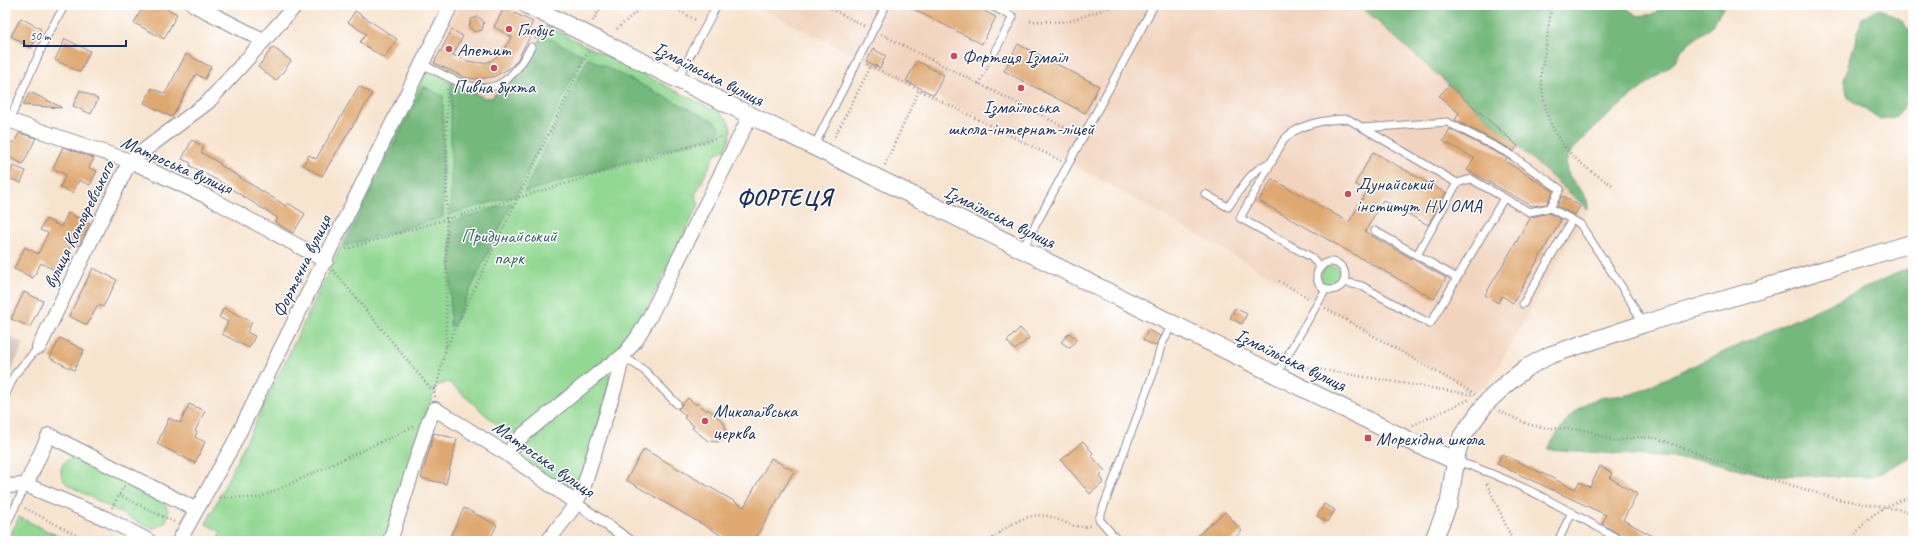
<svg xmlns="http://www.w3.org/2000/svg" width="1918" height="546" font-family="Caveat,sans-serif">
<rect width="100%" height="100%" fill="#fff"/>
<filter id="ink" filterUnits="userSpaceOnUse"><feTurbulence type="fractalNoise" baseFrequency=".025" numOctaves="2"/><feDisplacementMap in="SourceGraphic" scale="8" xChannelSelector="R" yChannelSelector="G"/><feConvolveMatrix kernelMatrix="1 2 1 2 8 2 1 2 1" color-interpolation-filters="sRGB"/></filter>
<filter id="wash" filterUnits="userSpaceOnUse"><feTurbulence type="fractalNoise" baseFrequency=".012" numOctaves="4" result="noise"/><feDisplacementMap in="SourceGraphic" scale="16" xChannelSelector="R" yChannelSelector="G"/><feGaussianBlur stdDeviation="0.9" result="paint"/><feColorMatrix in="noise" values="0 0 0 0 0 0 0 0 0 0 0 0 0 0 0 0 0 1.4 0 .05"/><feComposite in="paint" operator="in"/></filter>
<g filter="url(#wash)">
<rect width="100%" height="100%" fill="#f7e4cf"/>
<g fill="#f2d4be">
<polygon points="461,5 505,5 547,26 521,74 506,86 497,90 492,98 484,98 427,70"/>
<polygon points="753,5 1359,5 1588,209 1487,386 1475,392 1076,166"/>
</g>
<polygon fill="#cfc0ba" points="5,336 24,343 5,384"/>
<g fill="#92d892" stroke="#568478">
<path d="M547,26l173,87c15,9 12,24 5,37l-9,3 -21,42 4,9 -55,110 -12,19 -15,16 -97,82 -10,3 -5,-2 -56,-50 -13,4 -52,155h-160l-6,-3 3,-6 -15,-8 221,-454 57,28h8c7,-11 18,-13 28,-23 12,-13 19,-33 27,-49z"/>
<circle cx="1331" cy="276" r="10"/>
<polygon points="607,373 612,376 580,487 571,493 517,454 519,446"/>
<path d="M77,456l86,45c11,13 3,28 -14,27l-81,-43c-13,-11 -7,-27 9,-29z"/>
<polygon points="19,517 68,541 8,541"/>
</g>
<g fill="#75b87c" stroke="#48746d">
<path d="M1359,5h263l16,11 16,-2 9,-9h62l-13,21 -30,23 -7,13c-18,15 -111,82 -109,103 1,18 24,26 22,44z"/>
<polygon points="1880,9 1900,19 1913,35 1913,95 1895,118 1880,120 1848,98 1844,80 1862,18"/>
<path d="M542,35l41,20 -67,140 -65,19v-132l33,16h8c8,-12 19,-13 28,-24 10,-11 16,-26 22,-39z"/>
<polygon points="588,58 715,122 720,128 718,135 524,192"/>
<polygon points="423,86 443,96 443,217 344,246"/>
<polygon points="512,203 453,326 450,326 451,222"/>
<path d="M1913,266v190l-42,21 -107,-2 -61,-15 -156,-11c12,-18 25,-42 47,-49 23,-8 33,1 57,-15z"/>
</g>
<g id="blocks">
<g fill="#dfa86f">
<polygon points="144,5 160,5 177,14 164,39 134,23"/>
<polygon points="905,5 972,5 996,17 982,44"/>
<polygon points="504,8 533,22 528,31 532,33 516,62 510,68 493,77 474,79 464,77 434,63 452,30 463,36 453,55 467,61 481,63 488,62 500,55 512,37 494,27"/>
<polygon points="355,11 397,39 384,58 360,42 366,34 348,22"/>
<polygon points="478,17 484,22 482,30 475,32 469,27 471,19"/>
<polygon points="21,18 41,29 31,48 11,36"/>
<polygon points="65,39 90,51 80,72 55,60"/>
<polygon points="1018,44 1099,86 1085,113 1004,71"/>
<polygon points="273,47 291,61 276,81 258,67"/>
<polygon points="873,49 886,56 880,68 867,61"/>
<polygon points="186,54 211,67 205,79 196,74 172,117 144,103 152,88 165,94"/>
<polygon points="917,61 944,75 934,95 906,81"/>
<polygon points="1449,85 1518,146 1514,151 1455,120 1459,113 1439,96"/>
<polygon points="359,86 372,94 322,176 303,165 309,155 316,159"/>
<polygon points="80,90 98,99 91,114 73,106"/>
<polygon points="30,92 61,107 61,108 23,105"/>
<polygon points="1450,129 1505,157 1507,158 1505,161 1553,191 1547,204 1532,206 1467,170 1474,158 1443,141"/>
<polygon points="19,133 36,138 23,164 5,155 5,139 14,143"/>
<polygon points="192,140 203,146 202,153 221,164 220,165 286,206 288,203 305,214 293,233 275,222 278,218 217,180 190,166 191,163 182,159"/>
<polygon points="63,147 94,158 89,168 97,171 90,185 79,180 73,193 60,187 66,175 53,168"/>
<polygon points="1373,152 1446,193 1428,225 1383,200 1365,232 1446,278 1434,299 1259,201 1272,179 1349,222 1367,191 1355,184"/>
<polygon points="13,166 26,171 21,183 8,178"/>
<polygon points="1562,196 1580,206 1575,215 1557,206"/>
<polygon points="68,213 90,224 79,246 73,242 58,272 41,263 33,278 14,269 25,247 38,254 48,233 40,230 46,219 61,227"/>
<polygon points="1549,213 1561,220 1513,303 1502,296 1498,303 1485,295 1531,217"/>
<polygon points="93,268 117,280 103,307 98,305 87,325 69,316"/>
<polygon points="24,292 43,301 30,327 11,319"/>
<polygon points="224,308 252,322 247,332 255,336 249,348 222,334 228,322 219,317"/>
<polygon points="1235,308 1247,314 1242,324 1230,318"/>
<polygon points="1020,328 1029,338 1015,350 1007,341"/>
<polygon points="1148,330 1160,336 1155,346 1143,340"/>
<polygon points="1069,333 1077,339 1070,348 1061,342"/>
<polygon points="60,338 84,350 74,370 50,358"/>
<polygon points="688,398 696,405 697,403 707,411 708,409 724,423 726,431 724,438 718,442 708,441 692,428 694,426 684,418 686,416 678,409"/>
<polygon points="189,404 205,411 195,431 197,432 195,437 205,442 195,463 157,444 169,418 180,423"/>
<polygon points="434,433 457,439 446,484 421,478"/>
<polygon points="1083,441 1093,453 1091,455 1105,471 1100,476 1104,482 1090,494 1061,460"/>
<polygon points="644,449 744,507 771,458 794,471 754,541 724,541 726,538 626,480"/>
<polygon points="1502,454 1575,489 1579,482 1590,487 1600,466 1612,473 1610,478 1637,494 1623,520 1662,541 1627,541 1624,537 1602,524 1606,515 1497,464"/>
<polygon points="1324,504 1335,510 1327,522 1317,516"/>
<polygon points="464,508 497,525 489,541 448,541"/>
<polygon points="1225,512 1242,531 1231,541 1191,541"/>
</g>
</g>
</g>
<g filter="url(#ink)">
<use href="#blocks" fill-opacity="0" stroke="#898a96" stroke-width="1"/>
<g fill="none" stroke-linecap="round" stroke-linejoin="round">
<g stroke="#898a96" stroke-width="9">
<g id="service">
<polyline points="990,5 1013,17 995,51"/>
<path d="M422,64c50,25 76,44 109,-17"/>
<polyline points="677,80 717,5"/>
<polyline points="10,119 47,36 65,5"/>
<polyline points="1363,128 1447,122 1508,153 1560,189 1550,208"/>
<polyline points="813,148 886,5"/>
<path d="M1205,194l23,13c12,-16 23,-39 44,-45"/>
<polyline points="1375,231 1457,278"/>
<polyline points="1022,250 1154,5"/>
<polyline points="1417,255 1457,183 1471,179 1529,212 1550,208 1580,224 1629,298 1643,324"/>
<circle cx="1331" cy="276" r="14"/>
<path d="M1321,267l-10,-10 -71,-39 43,-77c13,-17 44,-22 65,-22l109,64"/>
<polyline points="1344,282 1362,286 1430,324 1504,198"/>
<polyline points="1523,304 1572,220"/>
<polyline points="623,356 645,371 677,404"/>
<polyline points="1276,375 1326,289"/>
<polyline points="5,396 15,374 39,347"/>
<path d="M1456,461c59,18 113,50 166,80"/>
<polyline points="5,527 26,485"/>
<polyline points="1118,541 1099,519 1153,374 1161,346 1172,324"/>
<polyline points="1558,541 1572,512"/>
</g>
</g>
<g stroke="#898a96" stroke-width="12">
<polyline id="pedestrian" points="576,503 630,541"/>
</g>
<g stroke="#898a96" stroke-width="16">
<g id="minor">
<polyline points="194,5 263,40"/>
<polyline points="5,119 130,161 208,197 326,261"/>
<polyline points="39,347 130,161 208,102 296,5"/>
<polyline points="507,454 523,435 600,372 623,356 637,338 649,318 750,116"/>
<polyline points="5,486 26,485"/>
<polyline points="149,541 107,519 26,485 49,435 195,509"/>
<polyline points="179,541 233,445 451,5"/>
<polyline points="390,541 429,420 435,409 507,454 576,503"/>
<polyline points="548,541 573,508 583,489 615,387 623,356"/>
</g>
</g>
<g stroke="#898a96" stroke-width="19">
<g id="tertiary">
<polyline points="527,5 1410,441 1456,461"/>
<polyline points="1433,541 1449,503 1457,452 1462,436 1487,402 1505,385 1526,368 1550,355 1643,324 1913,243"/>
</g>
</g>
<g stroke="#898a96" stroke-width="2.5" stroke-dasharray="1 3" stroke-linecap="butt">
<polyline points="670,5 697,21"/>
<polyline points="824,5 864,26"/>
<path d="M1550,5l1,5c-2,14 -4,28 -6,42 -1,8 -4,16 -4,24 3,57 26,82 73,110"/>
<polyline points="593,21 602,5"/>
<polyline points="1030,21 1067,22 1108,8 1110,5"/>
<polyline points="617,29 644,5"/>
<polyline points="881,34 1064,127"/>
<polyline points="535,39 541,28"/>
<polyline points="867,64 1061,161"/>
<polyline points="979,84 992,59"/>
<polyline points="833,140 871,66"/>
<polyline points="885,165 919,90"/>
<polyline points="346,249 722,137"/>
<polyline points="333,270 431,389 434,389 435,397"/>
<polyline points="1279,281 1310,299"/>
<polyline points="1325,308 1475,394"/>
<polyline points="446,346 447,87"/>
<polyline points="1293,365 1474,395"/>
<polyline points="434,389 436,389 446,348 588,52"/>
<polyline points="1499,411 1530,425 1549,428 1586,430 1614,441 1639,437 1656,438 1767,478 1837,499 1902,510 1913,515"/>
<polyline points="1413,425 1470,399"/>
<polyline points="1487,484 1513,541"/>
<polyline points="119,495 174,522"/>
<polyline points="220,497 259,498 413,427"/>
<polyline points="25,508 87,541"/>
<polyline points="112,508 124,486"/>
<polyline points="109,541 112,536"/>
<path d="M990,541c15,-14 36,-29 58,-25 16,4 27,15 44,9"/>
<path d="M1851,541c17,-28 32,-34 62,-45"/>
</g>
<use href="#service" stroke="#fff" stroke-width="7"/>
<use href="#pedestrian" stroke="#fff" stroke-width="10"/>
<use href="#minor" stroke="#fff" stroke-width="14"/>
<use href="#tertiary" stroke="#fff" stroke-width="17"/>
</g>
</g>
<g fill="#d1495b" stroke="#fff" stroke-width="1.5">
<circle cx="509" cy="29" r="4"/>
<circle cx="449" cy="49" r="4"/>
<circle cx="954" cy="56" r="4"/>
<circle cx="494" cy="68" r="4"/>
<circle cx="1021" cy="88" r="4"/>
<circle cx="1348" cy="194" r="4"/>
<circle cx="705" cy="421" r="4"/>
<rect x="1364" y="434" width="8" height="8" rx="2"/>
</g>
<g text-anchor="middle" stroke-width="3" stroke-linejoin="round" paint-order="stroke">
<g font-size="19" fill="#1b2f5e" stroke="#fff" text-anchor="start">
<text x="517" y="36">Глобус</text>
<text x="457" y="56">Апетит</text>
<text x="962" y="63">Фортеця Ізмаїл</text>
<text x="494" y="93" text-anchor="middle">Пивна бухта</text>
<text x="1021" y="113" text-anchor="middle">Ізмаїльська<tspan x="1021" dy="22">школа-інтернат-ліцей</tspan></text>
<text x="1356" y="190">Дунайський<tspan x="1356" dy="22">інститут НУ ОМА</tspan></text>
<text x="713" y="417">Миколаївська<tspan x="713" dy="22">церква</tspan></text>
<text x="1376" y="445">Морехідна школа</text>
</g>
<g font-size="19" fill="#1b2f5e" stroke="#fff">
<text transform="translate(709 73) rotate(27)" y="7">Ізмаїльська вулиця</text>
<text transform="translate(177 164) rotate(24)" y="7">Матроська вулиця</text>
<text transform="translate(1000 216) rotate(26)" y="7">Ізмаїльська вулиця</text>
<text transform="translate(78 224) rotate(-64)" y="7">вулиця Котляревського</text>
<text transform="translate(301 266) rotate(-64)" y="7">Фортечна вулиця</text>
<text transform="translate(1291 359) rotate(26)" y="7">Ізмаїльська вулиця</text>
<text transform="translate(544 458) rotate(35)" y="7">Матроська вулиця</text>
</g>
<g font-size="19" fill="#3f626e" stroke="#fff">
<text x="509" y="242">Придунайський<tspan x="509" dy="22">парк</tspan></text>
</g>
<g font-size="23" font-weight="bold" letter-spacing="1" fill="#1b2f5e" stroke="#fff">
<text x="785" y="205">ФОРТЕЦЯ</text>
</g>
</g>
<rect width="1918" height="546" fill="none" stroke="#fff" stroke-width="20"/>
<path d="M24 40v6h102v-6" fill="none" stroke="#1b2f5e" stroke-width="2"/>
<text x="30" y="40" font-size="12" fill="#1b2f5e" stroke="#ffffff" stroke-width="3" paint-order="stroke">50 m</text>
</svg>
